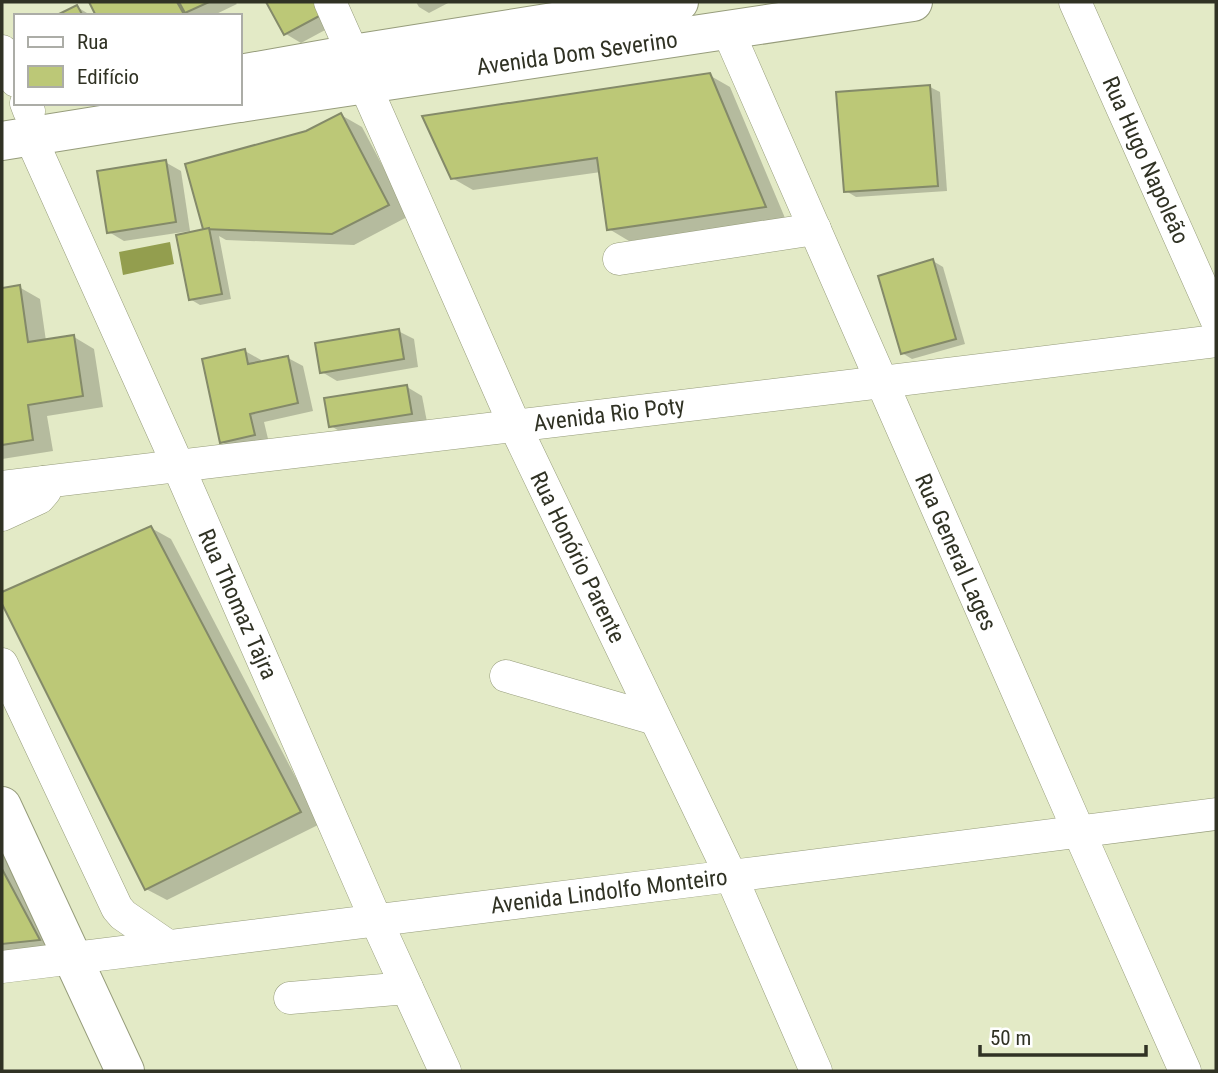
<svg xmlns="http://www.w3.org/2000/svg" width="1218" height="1073" font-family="'Roboto Condensed',sans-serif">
<rect width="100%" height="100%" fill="#e3eac6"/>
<polygon fill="#939e4e" points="170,242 174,264 123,275 119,252"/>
<g fill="#0003">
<polygon points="91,2 235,2 237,4 212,16 98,16"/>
<polygon points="268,2 326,2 338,23 301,43 286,34"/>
<polygon points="416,2 450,2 429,13 419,7"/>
<polygon points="77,7 92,16 59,16"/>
<polygon points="709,75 730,87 785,218 629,241 609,229 601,172 473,190 452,178"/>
<polygon points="930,87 940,92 947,191 856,197 846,191"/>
<polygon points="341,115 362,127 409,216 354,245 226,240 219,236 231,299 200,305 190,299 178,236 210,231 205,228 307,133"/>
<polygon points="165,162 181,171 190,231 124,241 109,232"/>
<polygon points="933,261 943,267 965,344 912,359 902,353"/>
<polygon points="19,287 40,299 46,341 74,337 94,349 103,407 47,416 53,451 2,459 2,290"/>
<polygon points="398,331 414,339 418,367 337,381 322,372"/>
<polygon points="245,351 261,360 261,363 288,358 303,366 313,411 264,422 269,443 237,450 221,442"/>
<polygon points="407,387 422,396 427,422 346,435 331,426"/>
<polygon points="151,528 171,539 320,824 167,900 146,889 2,600 2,594"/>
<polygon points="2,845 59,951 2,958"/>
</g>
<g fill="#bcc877" stroke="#848a69" stroke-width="2">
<polygon points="89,2 177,2 185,16 96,16"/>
<polygon points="179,2 209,2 185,13"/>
<polygon points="266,2 317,2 323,14 284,35"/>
<polygon points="77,5 83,16 55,16"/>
<polygon points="710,73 766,207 607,230 597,158 451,179 422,116"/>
<polygon points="930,85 938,186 844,192 836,92"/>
<polygon points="341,113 389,205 332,234 203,229 185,164 306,131"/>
<polygon points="166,160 176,222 107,233 97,171"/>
<polygon points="209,228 222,294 189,300 176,235"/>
<polygon points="933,259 956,339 901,354 878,276"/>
<polygon points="20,285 28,342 74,335 83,396 28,405 33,440 2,445 2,288"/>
<polygon points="399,329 404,359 320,373 315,343"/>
<polygon points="245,349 248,364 288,356 298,403 250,414 255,435 220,443 202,359"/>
<polygon points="407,385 412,414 329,427 324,398"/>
<polygon points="151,526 301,812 145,890 2,604 2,592"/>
<polygon points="2,869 40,940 2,944"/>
</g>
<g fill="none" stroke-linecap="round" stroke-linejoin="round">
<g stroke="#969c7b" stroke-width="33">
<g id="minor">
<polyline points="330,2 353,54 364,83 515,426 731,876 816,1071"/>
<polyline points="1075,2 1216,319"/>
<polyline points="728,31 1079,832 1185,1071"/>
<polyline points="2,51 16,81"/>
<polyline points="26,103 29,111"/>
<polyline points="30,136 172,452 376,920 445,1071"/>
<polyline points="619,259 815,229"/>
<polyline points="2,487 882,382 1216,341"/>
<polyline points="2,515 39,498 45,491 44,482"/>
<polyline points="2,664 117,908 123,915 168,946"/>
<polyline points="506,676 655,719"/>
<polyline points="2,967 731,876 1216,814"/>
<polyline points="290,998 407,988"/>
</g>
</g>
<g stroke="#969c7b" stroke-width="40">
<g id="major">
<polyline points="240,74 353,54 679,2"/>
<path d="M240,103c224,-35 449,-66 673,-101"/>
<polyline points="2,141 239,103"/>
<polyline points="2,806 125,1071"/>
</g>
</g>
<use href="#minor" stroke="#fff" stroke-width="32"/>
<use href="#major" stroke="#fff" stroke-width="38"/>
</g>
<g text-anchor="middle" stroke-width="5" stroke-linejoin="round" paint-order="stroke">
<g font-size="23" fill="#303224" stroke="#fff">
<text transform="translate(577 53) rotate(-8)" y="8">Avenida Dom Severino</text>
<text transform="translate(1146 160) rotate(66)" y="8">Rua Hugo Napoleão</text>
<text transform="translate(609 414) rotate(-7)" y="8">Avenida Rio Poty</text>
<text transform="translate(956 552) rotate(66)" y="8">Rua General Lages</text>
<text transform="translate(578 557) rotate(64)" y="8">Rua Honório Parente</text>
<text transform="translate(238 604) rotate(66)" y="8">Rua Thomaz Tajra</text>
<text transform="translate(609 891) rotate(-7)" y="8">Avenida Lindolfo Monteiro</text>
</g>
</g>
<rect width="1218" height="1073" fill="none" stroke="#303224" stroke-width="7"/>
<rect x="14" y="14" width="228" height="91" fill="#ffffff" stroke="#acada7" stroke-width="2"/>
<rect x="28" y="37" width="35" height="10" fill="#ffffff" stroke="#acada7" stroke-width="2"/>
<text x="77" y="49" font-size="21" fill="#303224">Rua</text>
<rect x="28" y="66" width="35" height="21" fill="#bcc877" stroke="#acada7" stroke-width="2"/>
<text x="77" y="84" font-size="21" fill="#303224">Edifício</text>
<path d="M980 1045v10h166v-10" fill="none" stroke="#303224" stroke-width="3.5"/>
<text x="990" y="1045" font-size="21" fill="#303224" stroke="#ffffff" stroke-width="5" paint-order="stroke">50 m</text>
</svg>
